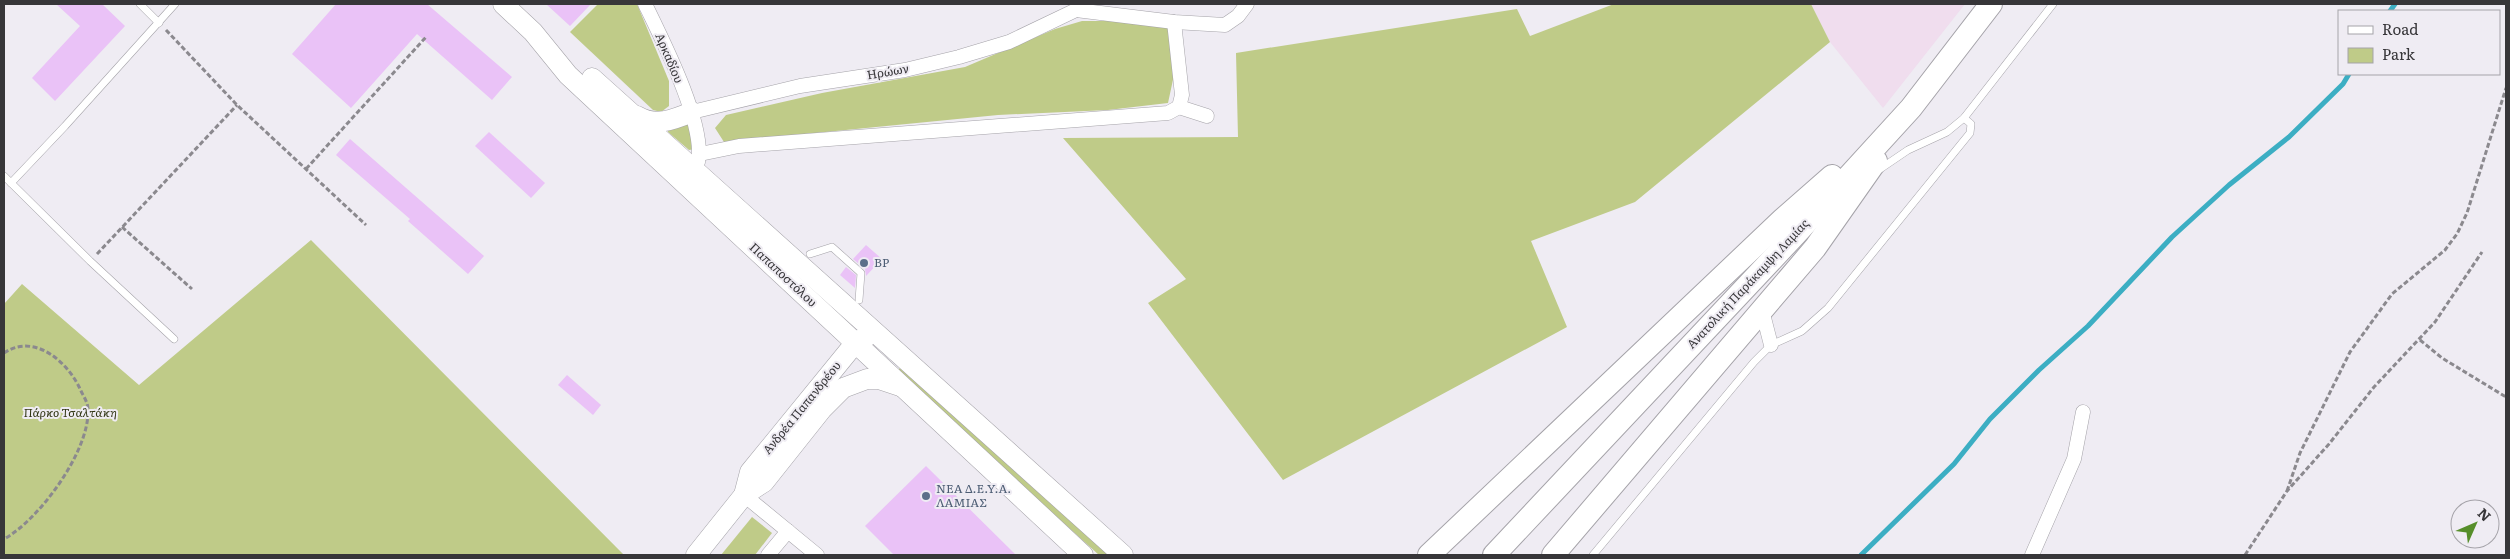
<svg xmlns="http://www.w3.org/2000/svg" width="2510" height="559" font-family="Literata,serif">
<rect width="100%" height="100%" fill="#efecf3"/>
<polygon fill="#f0ddee" points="1811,4 1965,4 1883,108 1830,42"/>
<g fill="#bfcb88">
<polygon points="598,4 637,4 669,81 669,106 661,112 653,110 570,32"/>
<polygon points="1614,4 1811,4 1830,42 1635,202 1531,241 1567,327 1283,480 1148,303 1186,279 1063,138 1238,137 1236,53 1517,9 1530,36"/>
<polygon points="1082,21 1118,21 1168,28 1174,75 1168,103 1108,110 998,115 724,142 715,128 726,115 822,93 965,67 1055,29"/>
<polygon points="691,121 695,149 689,150 668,132 668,126"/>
<polygon points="311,240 624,555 4,555 4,304 22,284 139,385"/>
<polygon points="901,367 1115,555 1099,555 896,372"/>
<polygon points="752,517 772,533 755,555 721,555"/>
</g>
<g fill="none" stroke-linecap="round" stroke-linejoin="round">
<g stroke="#3caec3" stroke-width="5">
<polyline points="2390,11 2395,4"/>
<polyline points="1861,555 1954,464 1990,419 2039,370 2088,326 2172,237 2229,185 2289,137 2343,84 2349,74"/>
</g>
</g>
<g fill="#eac2f7">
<polygon points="56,4 102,4 125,26 55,101 32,78 80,26"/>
<polygon points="336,4 427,4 512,77 492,100 417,34 351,108 292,54"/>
<polygon points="546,4 591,4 570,26"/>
<polygon points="489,132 545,183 531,198 475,146"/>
<polygon points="350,139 484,256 468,274 408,221 410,219 336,155"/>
<polygon points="866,245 882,259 866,276 865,269 853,259"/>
<polygon points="846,267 856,275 855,288 840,275"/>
<polygon points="567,375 601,405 593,415 558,385"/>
<polygon points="926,466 1016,555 894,555 865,526"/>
</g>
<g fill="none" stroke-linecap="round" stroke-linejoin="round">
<g stroke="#a5a3a9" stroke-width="8">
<g id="lane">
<polyline points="140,4 159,23"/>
<polyline points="1880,169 1908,150 1947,132 1964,118 2053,4"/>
<polyline points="4,176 90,261 174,339"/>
<polyline points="11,183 65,126 175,4"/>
<polyline points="810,254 832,247 861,273 859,300"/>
<polyline points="1593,555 1754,362 1771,345 1802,331 1828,308 1970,133 1971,124 1964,118"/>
</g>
</g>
<g stroke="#a5a3a9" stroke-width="15">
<g id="street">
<path d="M645,4c17,35 61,121 53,158"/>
<polyline points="1179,107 1207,116"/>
<polyline points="692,112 800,86 905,70 959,57 1009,42 1076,10 1174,22 1225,25 1238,16 1247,4"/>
<polyline points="700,154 739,146 1168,113 1179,107 1182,95 1174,22"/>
<polyline points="1762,310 1771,345"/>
<polyline points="744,495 817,555"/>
<polyline points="768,555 788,531"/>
<polyline points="2032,555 2074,459 2083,412"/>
</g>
</g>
<g stroke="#a5a3a9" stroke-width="21">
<g id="secondary">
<polyline points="503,4 533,32 568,75 1083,555"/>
<polyline points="592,78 1123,555"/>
<path d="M637,116c18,11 36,4 55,-4"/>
<polyline points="744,495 750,472 856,342 866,337"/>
<polyline points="696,555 744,495 764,482 822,409 843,388 867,379 879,379 900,386"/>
</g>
</g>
<g stroke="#a5a3a9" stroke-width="24">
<g id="primary">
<polyline points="1429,555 1783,219 1832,176"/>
<polyline points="1494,555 1795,235 1911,108 1991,4"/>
<polyline points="1553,555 1815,248 1876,161"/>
</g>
</g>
<g stroke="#8b898e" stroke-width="3" stroke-dasharray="5 2.5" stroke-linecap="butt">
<polyline points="166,30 237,105 366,225"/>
<polyline points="306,169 426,37"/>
<polyline points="122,227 192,289"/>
<polyline points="97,254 237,105"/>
<polyline points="2420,340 2442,358 2506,397"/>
<path d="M4,353c31,-21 65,10 77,38 3,6 7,12 7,18 2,42 -49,111 -84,130"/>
<polyline points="2287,491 2300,453 2350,352 2392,294 2445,250 2457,234 2467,213 2506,88"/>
<polyline points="2245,555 2287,491 2329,444 2374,387 2435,322 2482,252"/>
</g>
<use href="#lane" stroke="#fff" stroke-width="7"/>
<use href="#street" stroke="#fff" stroke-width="14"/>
<use href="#secondary" stroke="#fff" stroke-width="20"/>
<use href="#primary" stroke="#fff" stroke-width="22"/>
</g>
<g fill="#5c6f8a" stroke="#efecf3" stroke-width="2">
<circle cx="864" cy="263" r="5"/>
<circle cx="926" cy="496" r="5"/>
</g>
<g text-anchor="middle" stroke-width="4" stroke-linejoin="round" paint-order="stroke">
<g font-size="12" fill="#373639" stroke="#efecf3">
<text transform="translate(669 58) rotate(67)" y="4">Αρκαδίου</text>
<text transform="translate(888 72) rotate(-10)" y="4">Ηρώων</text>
<text transform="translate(783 275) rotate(43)" y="4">Παπαποστόλου</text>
<text transform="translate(1748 284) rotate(-47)" y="4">Ανατολική Παράκαμψη Λαμίας</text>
<text transform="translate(802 408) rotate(-51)" y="4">Ανδρέα Παπανδρέου</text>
</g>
<g font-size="12" fill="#4e5e75" stroke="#efecf3" text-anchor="start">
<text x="874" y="267">BP</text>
<text x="936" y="493">ΝΕΑ Δ.Ε.Υ.Α.<tspan x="936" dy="14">ΛΑΜΙΑΣ</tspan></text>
</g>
<g font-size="12" font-style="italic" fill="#303513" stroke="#efecf3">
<text x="70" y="417">Πάρκο Τσαλτάκη</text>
</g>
</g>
<rect width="2510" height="559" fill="none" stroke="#373639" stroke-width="10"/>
<rect x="2338" y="10" width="162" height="65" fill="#efecf3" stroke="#a5a3a9"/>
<rect x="2348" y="26" width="25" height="8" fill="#ffffff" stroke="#a5a3a9"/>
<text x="2382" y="35" font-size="15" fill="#373639">Road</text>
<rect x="2348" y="48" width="25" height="15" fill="#bfcb88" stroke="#a5a3a9"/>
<text x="2382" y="60" font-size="15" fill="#373639">Park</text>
<g transform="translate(2475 524) rotate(45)"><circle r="24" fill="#efecf3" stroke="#a5a3a9"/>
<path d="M0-4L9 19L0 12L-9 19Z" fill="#568e2a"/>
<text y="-8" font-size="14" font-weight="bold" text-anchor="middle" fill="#373639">N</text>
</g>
</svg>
